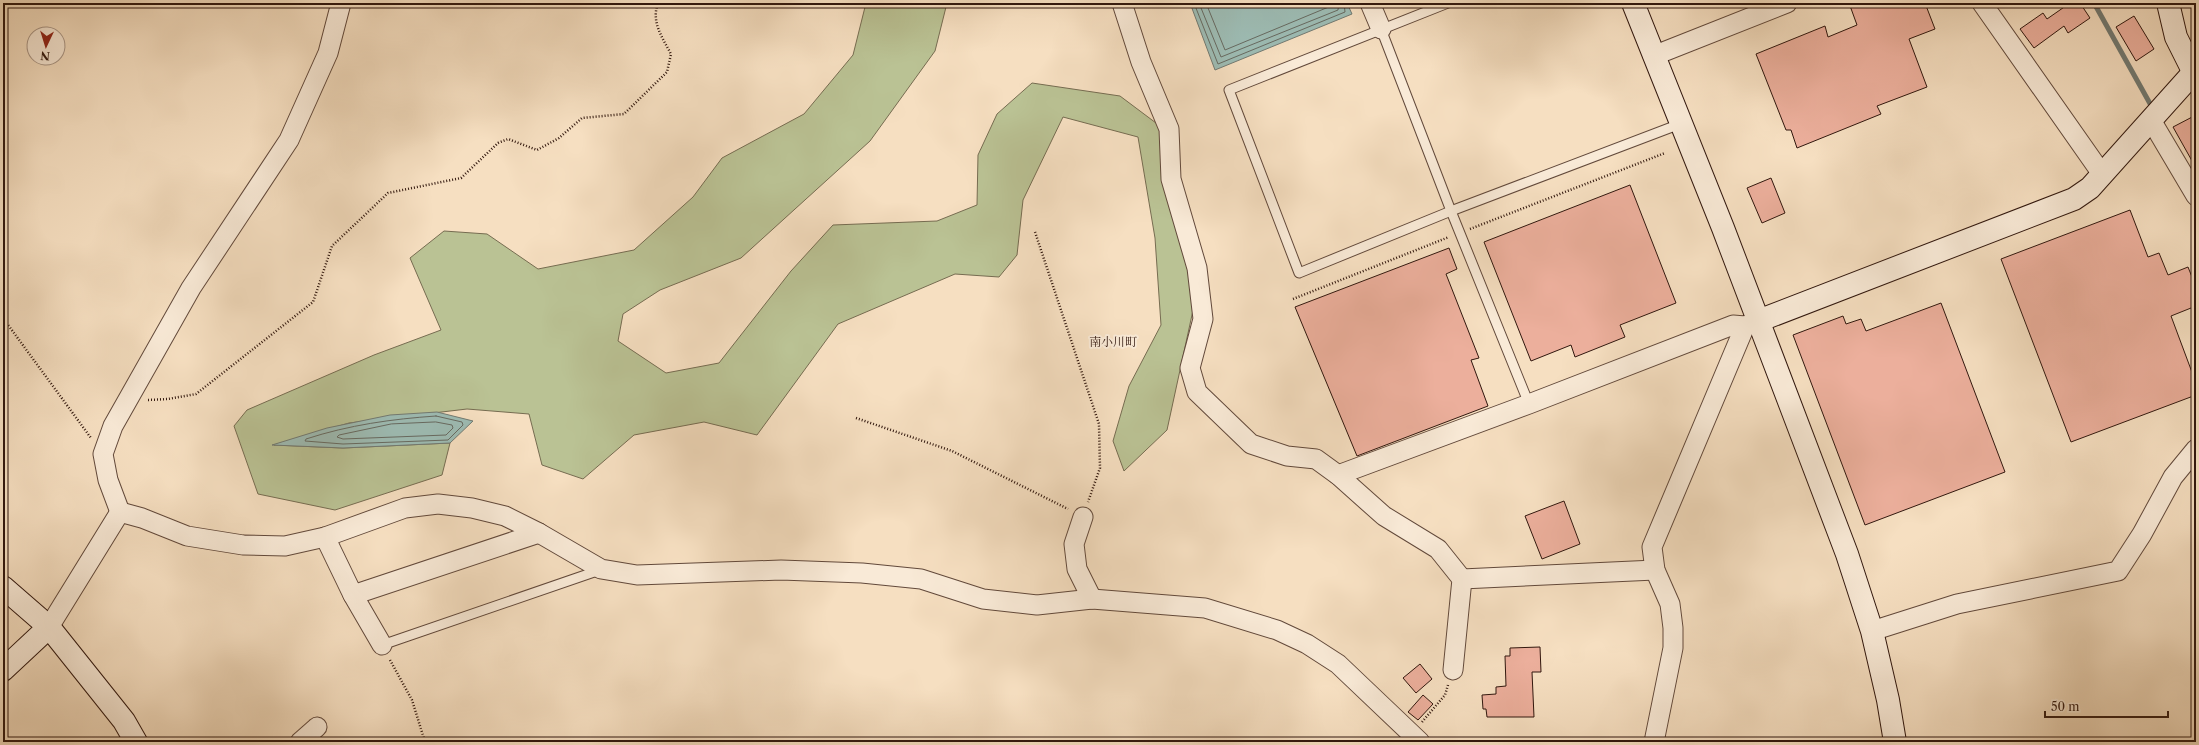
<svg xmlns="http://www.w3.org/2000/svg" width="2199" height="745" font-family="'Libre Caslon Text','Noto Serif JP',serif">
<rect width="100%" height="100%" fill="#f6dfc1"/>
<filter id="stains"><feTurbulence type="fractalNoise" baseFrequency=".005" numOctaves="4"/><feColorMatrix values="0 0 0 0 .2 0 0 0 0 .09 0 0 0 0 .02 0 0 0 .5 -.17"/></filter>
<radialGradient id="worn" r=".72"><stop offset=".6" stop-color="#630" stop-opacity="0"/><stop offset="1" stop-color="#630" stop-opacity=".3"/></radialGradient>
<polygon fill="#bac294" stroke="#766c51" points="866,3 947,3 935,51 870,141 741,258 660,290 623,314 618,341 666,373 719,363 791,271 833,225 937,221 977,205 978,155 997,114 1032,83 1120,96 1160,126 1177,225 1195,301 1167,430 1124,471 1113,441 1129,386 1161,325 1155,238 1138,137 1063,117 1023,200 1017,255 999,277 955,274 838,324 757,435 704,422 634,435 583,479 542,465 529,414 467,409 349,423 274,445 343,448 450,443 442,475 335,510 258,494 234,426 247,410 374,355 441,330 410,258 444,231 487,234 538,269 634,250 693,197 722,158 804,114 853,55"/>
<g fill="#9dbcb4" stroke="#727a72">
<polygon points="1190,3 1347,3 1352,14 1215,70"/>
<polygon points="437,412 473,421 450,443 343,448 272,445 327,428 390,415"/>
</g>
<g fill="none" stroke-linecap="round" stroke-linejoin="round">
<g stroke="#676a61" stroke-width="1">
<polyline points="1194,3 1218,64 1345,12 1344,3"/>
<polyline points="1199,3 1221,57 1338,10 1339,3"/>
<polyline points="1206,3 1225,50 1331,6 1333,3"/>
<path d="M436,416l26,6 1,3 -15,15 -105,4 -38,-3 1,-2c43,-14 86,-20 130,-23z"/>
<polygon points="436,422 452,425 453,428 446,435 343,439 337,437 339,435 391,424"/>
</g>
<polyline stroke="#727a72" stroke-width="5" points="2094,3 2153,109"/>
</g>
<g fill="#ecaf9c" stroke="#31170e">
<polygon points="1849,3 1925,3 1935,29 1909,39 1927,87 1877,106 1881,114 1797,148 1791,130 1786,130 1756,54 1825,26 1828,37 1857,25"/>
<polygon points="2070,3 2080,3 2090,18 2068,33 2064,26 2034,48 2020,29 2043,13 2047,19"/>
<polygon points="2134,16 2154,49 2136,61 2116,27"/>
<polygon points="2196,115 2196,168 2173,127"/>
<polygon points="1771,178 1785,213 1762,223 1747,188"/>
<polygon points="1630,185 1676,303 1620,325 1625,337 1575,357 1571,345 1531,361 1484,242"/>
<polygon points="2130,210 2148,257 2159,253 2168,275 2188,267 2196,287 2196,306 2171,316 2196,383 2196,395 2071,442 2001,259"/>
<polygon points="1449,248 1457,269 1446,274 1479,358 1471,360 1488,406 1357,456 1295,307"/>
<polygon points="1941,303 2005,472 1865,525 1793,335 1843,316 1846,324 1861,319 1866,331"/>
<polygon points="1564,501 1580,544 1542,559 1525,516"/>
<polygon points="1540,647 1541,672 1532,672 1534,717 1487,717 1486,709 1483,709 1482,695 1496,694 1496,687 1506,686 1505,656 1510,656 1510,648"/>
<polygon points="1420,664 1432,679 1416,693 1403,678"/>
<polygon points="1423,695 1433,704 1418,720 1408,712"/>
</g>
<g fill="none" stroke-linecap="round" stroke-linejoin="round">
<g stroke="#62493b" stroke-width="11">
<g id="lane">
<polyline points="1448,3 1229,90 1299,273 1451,211 1680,124"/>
<polyline points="1381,29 1451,211 1529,404"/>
<polyline points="382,645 600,570"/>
</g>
</g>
<g stroke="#62493b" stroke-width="21">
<g id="street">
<polyline points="1122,3 1141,62 1169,129 1171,179 1197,268 1203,319 1190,368 1197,392 1251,444 1287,456 1316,459 1338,475 1384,516 1438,549 1462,579 1453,670"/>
<polyline points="1370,3 1381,29"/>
<polyline points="1982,3 2102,174"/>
<polyline points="1653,56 1787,3"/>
<polyline points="2151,120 2196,196"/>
<polyline points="1338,475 1529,404 1733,325 1745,326"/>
<polyline points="120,512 142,518 187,536 243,545 285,546 325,537 405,508 438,504 472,508 505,516 539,533 601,569 637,575 781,570 862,573 921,579 983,599 1037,605 1092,599 1205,608 1277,630 1307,644 1338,664 1420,742"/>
<polyline points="120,512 108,480 103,454 113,426 191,288 289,140 328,53 341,3"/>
<polyline points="1083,517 1074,544 1077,569 1092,599"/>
<polyline points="325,537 353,595 382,645"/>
<polyline points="1462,579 1655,570"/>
<polyline points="353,595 539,533"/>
<polyline points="49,627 120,512"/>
<polyline points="1872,631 1957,604 2118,571 2142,534 2173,477 2196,449"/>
<polyline points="300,742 317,727"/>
<polyline points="1654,742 1673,648 1673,628 1670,604 1655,570 1652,547 1745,326 1758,321"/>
</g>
</g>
<g stroke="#31170e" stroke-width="24">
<g id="secondary">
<polyline points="1633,3 1723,228 1847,554 1872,631 1888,700 1895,742"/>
<polyline points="2168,3 2176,37 2196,77"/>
<polyline points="1758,321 2074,199 2090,188 2193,73"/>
<polyline points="3,587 49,627 124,721 136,742"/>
<polyline points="3,670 49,627"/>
</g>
</g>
<g stroke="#31170e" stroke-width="2.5" stroke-dasharray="1 2" stroke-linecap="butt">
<polyline points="1470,229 1665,153"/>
<polyline points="1035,232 1099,424 1100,468 1088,502"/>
<polyline points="1293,299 1449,237"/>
<polyline points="3,318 91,438"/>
<path d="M148,400l20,-1 28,-5 117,-92 19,-56 56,-53 73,-15 37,-35 10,-4 29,11 22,-12 23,-20 42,-4 43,-42 4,-18c-9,-17 -20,-32 -13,-51"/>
<polyline points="856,418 952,451 1068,509"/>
<polyline points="390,660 412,700 425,742"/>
<polyline points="1422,722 1445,695 1448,685"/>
</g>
<use href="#lane" stroke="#f9ead7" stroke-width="9"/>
<use href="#street" stroke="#f9ead7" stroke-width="19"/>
<use href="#secondary" stroke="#f9ead7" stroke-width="22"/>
</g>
<g text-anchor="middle" stroke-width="4" stroke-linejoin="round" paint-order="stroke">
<g font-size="12" fill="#31170e" stroke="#f9ead7">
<text x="1113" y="346">南小川町</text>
</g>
</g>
<rect width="2199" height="745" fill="none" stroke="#f6dfc1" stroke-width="16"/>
<rect x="4" y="4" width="2191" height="737" fill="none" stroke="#31170e" stroke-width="2"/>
<rect x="8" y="8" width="2183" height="729" fill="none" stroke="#31170e"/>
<g transform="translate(46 46) rotate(184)"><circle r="19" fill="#f9ead7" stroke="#a99687"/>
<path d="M0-3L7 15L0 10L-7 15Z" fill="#8f2418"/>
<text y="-6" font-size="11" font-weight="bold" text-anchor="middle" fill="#31170e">N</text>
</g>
<path d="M2045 711v6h123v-6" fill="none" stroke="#31170e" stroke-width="2"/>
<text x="2051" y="711" font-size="12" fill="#31170e" stroke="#f9ead7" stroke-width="3" paint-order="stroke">50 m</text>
<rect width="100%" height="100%" filter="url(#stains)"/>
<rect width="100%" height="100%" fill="url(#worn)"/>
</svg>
